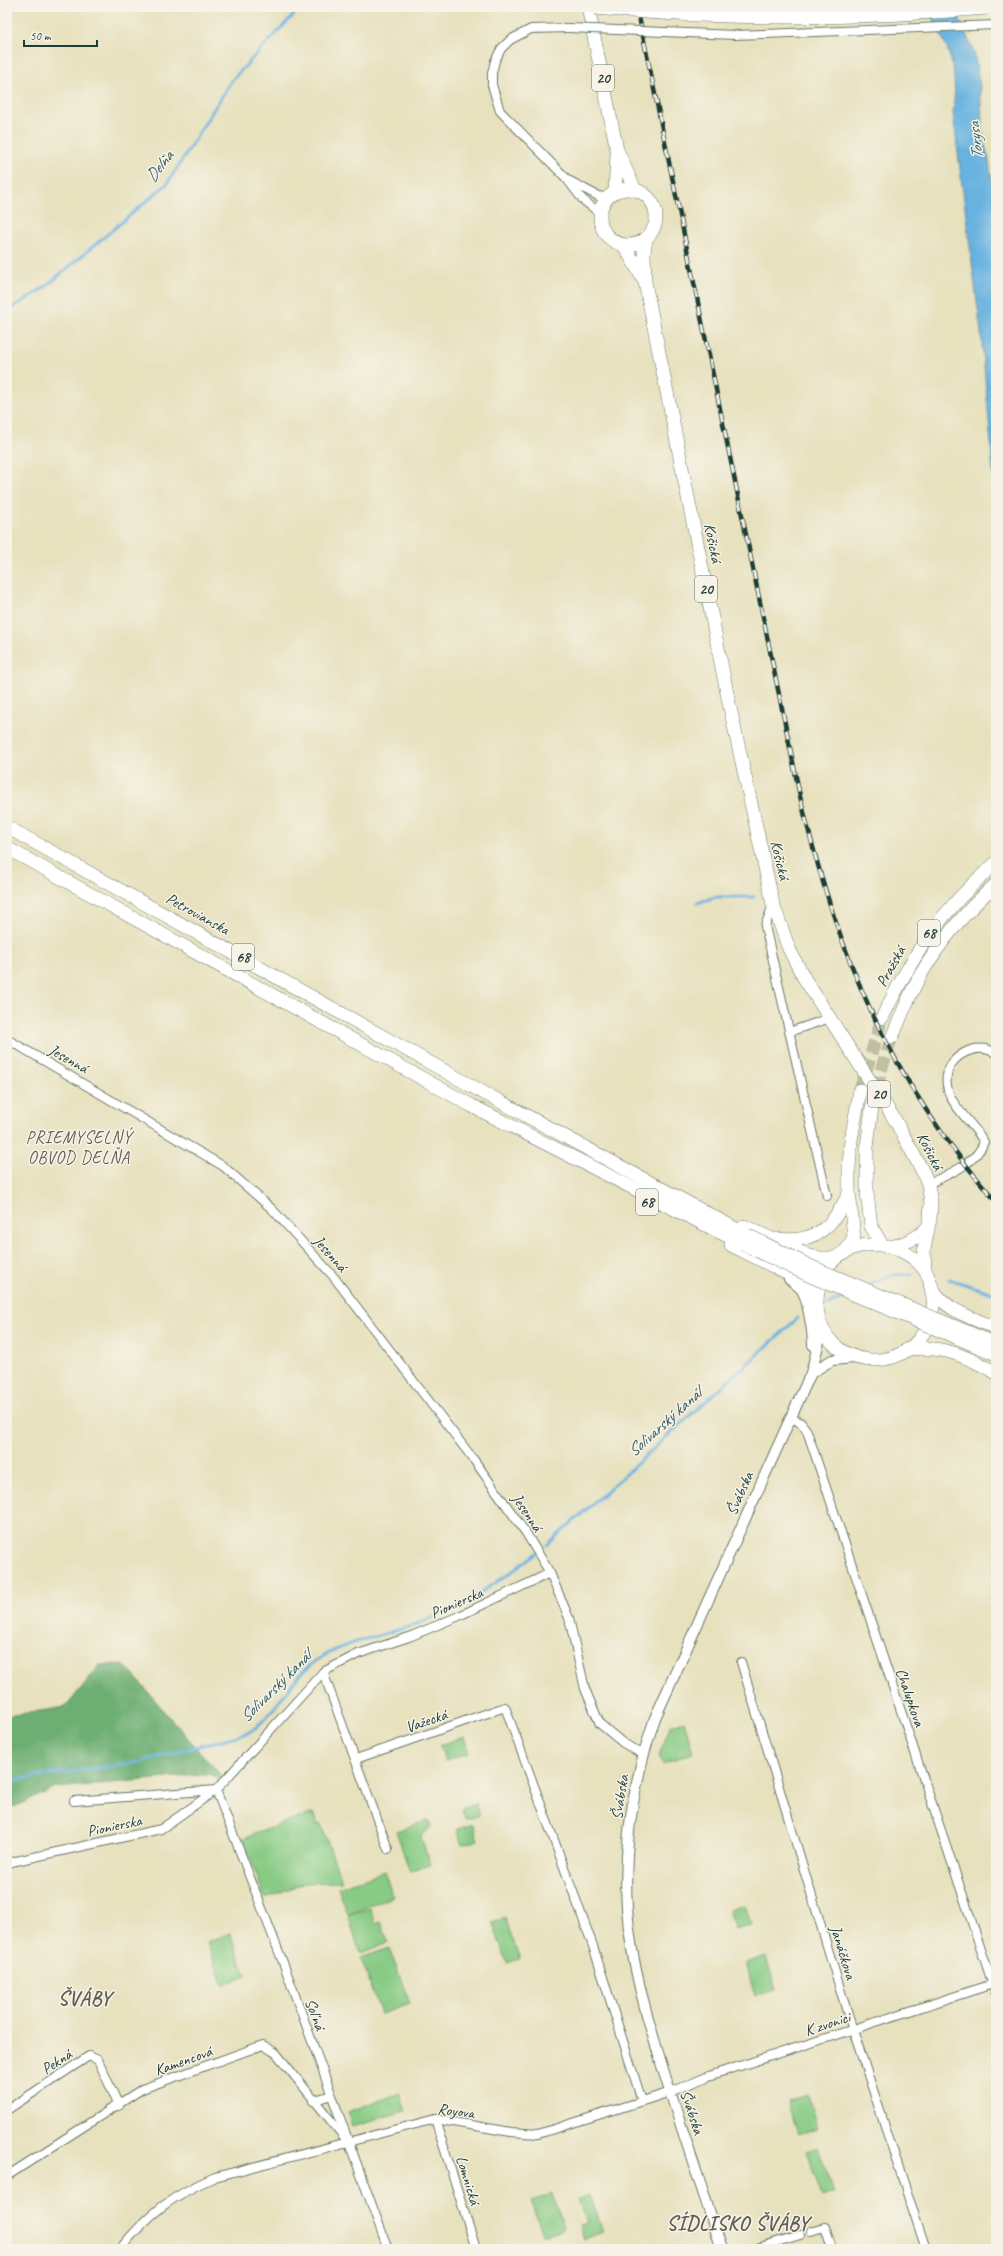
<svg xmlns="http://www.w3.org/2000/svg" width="1003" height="2256" font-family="Caveat,sans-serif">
<rect width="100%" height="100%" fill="#f7f3e8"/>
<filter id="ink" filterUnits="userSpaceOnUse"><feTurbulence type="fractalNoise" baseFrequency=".025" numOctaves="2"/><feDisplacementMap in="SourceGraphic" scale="8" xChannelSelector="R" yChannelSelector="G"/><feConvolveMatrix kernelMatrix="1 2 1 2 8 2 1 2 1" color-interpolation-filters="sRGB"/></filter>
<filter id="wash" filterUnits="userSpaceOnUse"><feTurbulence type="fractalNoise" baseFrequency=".012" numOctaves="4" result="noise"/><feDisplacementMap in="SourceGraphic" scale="16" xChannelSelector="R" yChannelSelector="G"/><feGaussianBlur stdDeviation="0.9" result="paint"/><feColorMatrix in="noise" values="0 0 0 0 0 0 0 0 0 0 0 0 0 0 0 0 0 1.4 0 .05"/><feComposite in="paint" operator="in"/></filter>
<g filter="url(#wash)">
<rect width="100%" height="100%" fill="#e7e1be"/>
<g fill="#87cb84" stroke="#53845c">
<polygon points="684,1721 693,1752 663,1764 659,1755 670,1726"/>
<polygon points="464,1737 469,1753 445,1761 440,1745"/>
<polygon points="476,1804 480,1815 465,1819 462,1809"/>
<polygon points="313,1813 318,1825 321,1824 342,1882 304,1883 265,1898 243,1838"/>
<polygon points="429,1820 431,1827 421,1837 430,1865 410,1872 396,1831"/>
<polygon points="473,1824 478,1840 462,1845 457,1829"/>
<polygon points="384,1871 393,1897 348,1914 338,1888"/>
<polygon points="745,1905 751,1925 735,1930 729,1910"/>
<polygon points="370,1908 375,1923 381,1921 388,1943 360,1953 348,1915"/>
<polygon points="505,1918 520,1959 507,1963 492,1922"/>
<polygon points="230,1933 246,1976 223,1985 207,1942"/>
<polygon points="389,1948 410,2004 381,2014 361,1958"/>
<polygon points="766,1956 776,1990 755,1996 745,1963"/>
<polygon points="400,2093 406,2111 352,2126 347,2113"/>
<polygon points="808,2096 818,2129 798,2135 788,2102"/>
<polygon points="818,2147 834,2193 822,2197 806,2151"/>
<polygon points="552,2194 564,2228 543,2235 531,2201"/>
<polygon points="590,2195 603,2232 584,2239 579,2225 586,2223 578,2199"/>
</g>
<polygon fill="#6daf72" stroke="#467653" points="124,1664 198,1750 225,1779 222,1781 210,1774 56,1788 7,1810 7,1716 66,1707 100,1665"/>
<path fill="#68b2e0" stroke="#44788a" d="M954,7l20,45 6,35 3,52 6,21 7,54v315l-5,-86 -10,-110 -28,-220c5,-41 -2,-63 -23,-99z"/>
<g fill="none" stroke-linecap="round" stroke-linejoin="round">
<g stroke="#68b2e0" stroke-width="3">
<polyline points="7,311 44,288 167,184 232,80 301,7"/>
<polyline points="697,903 715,897 754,897"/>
<polyline points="949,1279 996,1294"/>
<polyline points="868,1285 892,1275 912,1274"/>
<polyline points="828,1305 847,1296"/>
<polyline points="547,1545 798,1318"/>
<path d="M7,1781l132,-19 109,-29c28,-18 41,-54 69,-73 28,-19 65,-24 97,-35 45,-16 86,-43 123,-72"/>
</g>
</g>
</g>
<g filter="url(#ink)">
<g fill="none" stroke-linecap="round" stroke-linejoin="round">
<g stroke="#bfc0a2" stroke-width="13" stroke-dasharray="13 6" stroke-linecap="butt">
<polyline points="860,1090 882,1018"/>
<polyline points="872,1107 882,1067 892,1037"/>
</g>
<g stroke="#657664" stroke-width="10">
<g id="minor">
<polyline points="569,28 531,29 510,40 501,49 495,61 492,73 492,85 500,111 566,178 583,200 600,213"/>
<polyline points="735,35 996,25"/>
<polyline points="570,181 598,196 608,198"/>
<polyline points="773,905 765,926 827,1196"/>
<polyline points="789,1032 830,1018"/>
<polyline points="7,1039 223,1166 272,1209 333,1276 474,1460 526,1533 550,1573 569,1618 585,1689 600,1724 623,1743 642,1754"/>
<path d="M928,1184c21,-10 48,-20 56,-42 -12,-22 -45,-43 -36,-71 3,-8 8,-14 16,-18 11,-6 21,-6 32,0"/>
<polyline points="790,1417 801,1423 807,1431 996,1994"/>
<polyline points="741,1662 848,2015 926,2249"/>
<polyline points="323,1672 388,1849"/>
<polyline points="356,1759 505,1707 593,1946 642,2101"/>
<polyline points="74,1801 216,1790 284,1965 388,2249"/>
<polyline points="7,1863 161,1829 216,1790 323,1672 358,1654 409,1637 459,1616 550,1573"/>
<polyline points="313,2101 331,2095"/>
<polyline points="7,2110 89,2056 98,2060 119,2106"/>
<polyline points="435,2119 476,2249"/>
<polyline points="7,2176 142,2089 263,2045 276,2053 345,2138"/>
<polyline points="811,2231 825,2227 832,2249"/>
<path d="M120,2249c29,-36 53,-54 95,-72l220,-58 76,13 27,2 133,-42 38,-16 284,-92"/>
<polyline points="754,2249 800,2235"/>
</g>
</g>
<g stroke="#657664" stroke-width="12">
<g id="tertiary">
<path d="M789,1279c5,4 11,7 14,13 5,9 10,42 10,53"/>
<polyline points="811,1373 832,1360 855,1358"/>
<path d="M722,2249c-19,-57 -38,-113 -56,-170 -17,-56 -35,-112 -39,-171 -4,-65 7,-129 28,-190l156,-345 8,-31v-19"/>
</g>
</g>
<g stroke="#657664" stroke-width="14">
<g id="primary">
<polyline points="588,7 617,150 635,190"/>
<circle cx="628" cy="217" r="28"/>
<polyline points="615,192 617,154"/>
<polyline points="646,239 644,253 645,282 729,703 773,904 789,949 804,978 895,1120 923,1172 928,1184 931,1203 930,1219 924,1249 925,1270"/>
<polyline points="624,245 643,279"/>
<polyline points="7,827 477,1089 747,1235"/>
<polyline points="7,848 472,1106 743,1244"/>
<path d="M882,1018c32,-65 58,-107 114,-155"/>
<path d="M892,1037c9,-20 17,-42 28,-61 20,-35 46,-65 76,-92"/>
<polyline points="872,1107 867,1147 867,1192 871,1226 882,1245"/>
<polyline points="744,1226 809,1256 820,1258 836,1258"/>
<path d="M777,1239c40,5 56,-13 72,-46"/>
<polyline points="731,1245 806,1283 812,1290 817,1300"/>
<path d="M890,1247c16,-4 27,-8 38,-20"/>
<polyline points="845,1252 854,1237 849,1192 849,1167 851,1140 860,1090"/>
<path d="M930,1283c1,6 3,12 3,18 1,7 -2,14 -4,21 -22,57 -106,48 -112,-14 -1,-14 3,-32 12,-43 24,-30 73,-25 95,4 6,8 7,20 14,27 13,16 39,24 58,32"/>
<path d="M908,1349c34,-4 59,7 88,24"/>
</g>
</g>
<use href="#minor" stroke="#fff" stroke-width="8"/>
<use href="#tertiary" stroke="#fff" stroke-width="10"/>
<use href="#primary" stroke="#fff" stroke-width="13"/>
<g stroke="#1f3d34" stroke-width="4.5">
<path id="rail" d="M637,7l163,789c37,157 88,283 196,405"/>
</g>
<use href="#rail" stroke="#f7f3e8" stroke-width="3" stroke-dasharray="9" stroke-linecap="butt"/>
<g stroke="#657664" stroke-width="10" stroke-linecap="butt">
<polyline id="minor-bridge" points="569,28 735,35"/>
</g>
<g stroke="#657664" stroke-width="14" stroke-linecap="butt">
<g id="primary-bridge">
<polyline points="747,1235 812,1267 996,1344"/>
<polyline points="743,1244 808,1275 996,1354"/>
</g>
</g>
<g stroke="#657664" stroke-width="16" stroke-linecap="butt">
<path id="motorway-bridge" d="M595,7c130,12 261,12 391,0"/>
</g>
<use href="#minor-bridge" stroke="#fff" stroke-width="8"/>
<use href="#primary-bridge" stroke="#fff" stroke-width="13"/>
<use href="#motorway-bridge" stroke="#fff" stroke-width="15"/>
</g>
</g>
<g text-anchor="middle" stroke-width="3" stroke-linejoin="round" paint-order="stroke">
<g fill="#f7f3e8" stroke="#60746a" stroke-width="1">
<rect x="592" y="65" width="22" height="26" rx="3"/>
<rect x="695" y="576" width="22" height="26" rx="3"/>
<rect x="918" y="920" width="22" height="26" rx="3"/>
<rect x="232" y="944" width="22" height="26" rx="3"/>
<rect x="868" y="1081" width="22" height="26" rx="3"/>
<rect x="636" y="1189" width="22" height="26" rx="3"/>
</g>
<g font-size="15" font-weight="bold" fill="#1f3d34">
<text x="603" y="83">20</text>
<text x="706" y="594">20</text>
<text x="929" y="938">68</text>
<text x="243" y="962">68</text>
<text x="879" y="1099">20</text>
<text x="647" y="1207">68</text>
</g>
<g font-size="16" fill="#1f3d34" stroke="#f7f3e8">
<text transform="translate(714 543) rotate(79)" y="6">Košická</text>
<text transform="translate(781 860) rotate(77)" y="6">Košická</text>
<text transform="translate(198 913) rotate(29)" y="6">Petrovianska</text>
<text transform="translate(890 966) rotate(-61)" y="6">Pražská</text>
<text transform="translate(69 1058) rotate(30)" y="6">Jesenná</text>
<text transform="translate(931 1151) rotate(63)" y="6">Košická</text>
<text transform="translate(331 1253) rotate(49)" y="6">Jesenná</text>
<text transform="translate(739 1493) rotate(-66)" y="6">Švábska</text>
<text transform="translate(528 1512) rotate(56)" y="6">Jesenná</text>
<text transform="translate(456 1602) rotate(-24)" y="6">Pionierska</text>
<text transform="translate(911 1697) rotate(71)" y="6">Chalupkova</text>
<text transform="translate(426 1720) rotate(-19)" y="6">Važecká</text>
<text transform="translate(619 1797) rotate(-81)" y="6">Švábska</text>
<text transform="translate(114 1825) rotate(-12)" y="6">Pionierska</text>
<text transform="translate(844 1952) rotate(73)" y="6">Janáčkova</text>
<text transform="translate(316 2014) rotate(70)" y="6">Soľná</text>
<text transform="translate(827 2023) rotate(-18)" y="6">K zvonici</text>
<text transform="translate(183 2060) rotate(-20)" y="6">Kamencová</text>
<text transform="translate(56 2061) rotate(-33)" y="6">Pekná</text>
<text transform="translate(456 2110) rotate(7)" y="6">Royova</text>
<text transform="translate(693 2112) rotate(72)" y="6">Švábska</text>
<text transform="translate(469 2180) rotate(73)" y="6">Lomnická</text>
</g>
<g font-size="17" font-style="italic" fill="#315a5f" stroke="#f7f3e8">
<text transform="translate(975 141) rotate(-96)" y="6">Torysa</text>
<text transform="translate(159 166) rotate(-52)" y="6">Delňa</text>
<text transform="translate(664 1422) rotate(-42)" y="6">Solivarský kanál</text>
<text transform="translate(275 1686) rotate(-45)" y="6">Solivarský kanál</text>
</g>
<g font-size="17" letter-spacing="1" fill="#625e54" stroke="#f7f3e8">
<text x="79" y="1143">PRIEMYSELNÝ<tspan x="79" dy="20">OBVOD DELŇA</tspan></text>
</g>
<g font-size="20" font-weight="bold" letter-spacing="1" fill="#625e54" stroke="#f7f3e8">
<text x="85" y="2005">ŠVÁBY</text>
<text x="738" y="2230">SÍDLISKO ŠVÁBY</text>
</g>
</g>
<rect width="1003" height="2256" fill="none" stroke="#f7f3e8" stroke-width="24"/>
<path d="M24 40v6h73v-6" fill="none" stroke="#1f3d34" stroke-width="2"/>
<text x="30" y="40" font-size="12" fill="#1f3d34" stroke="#f7f3e8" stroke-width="3" paint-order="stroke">50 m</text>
</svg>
